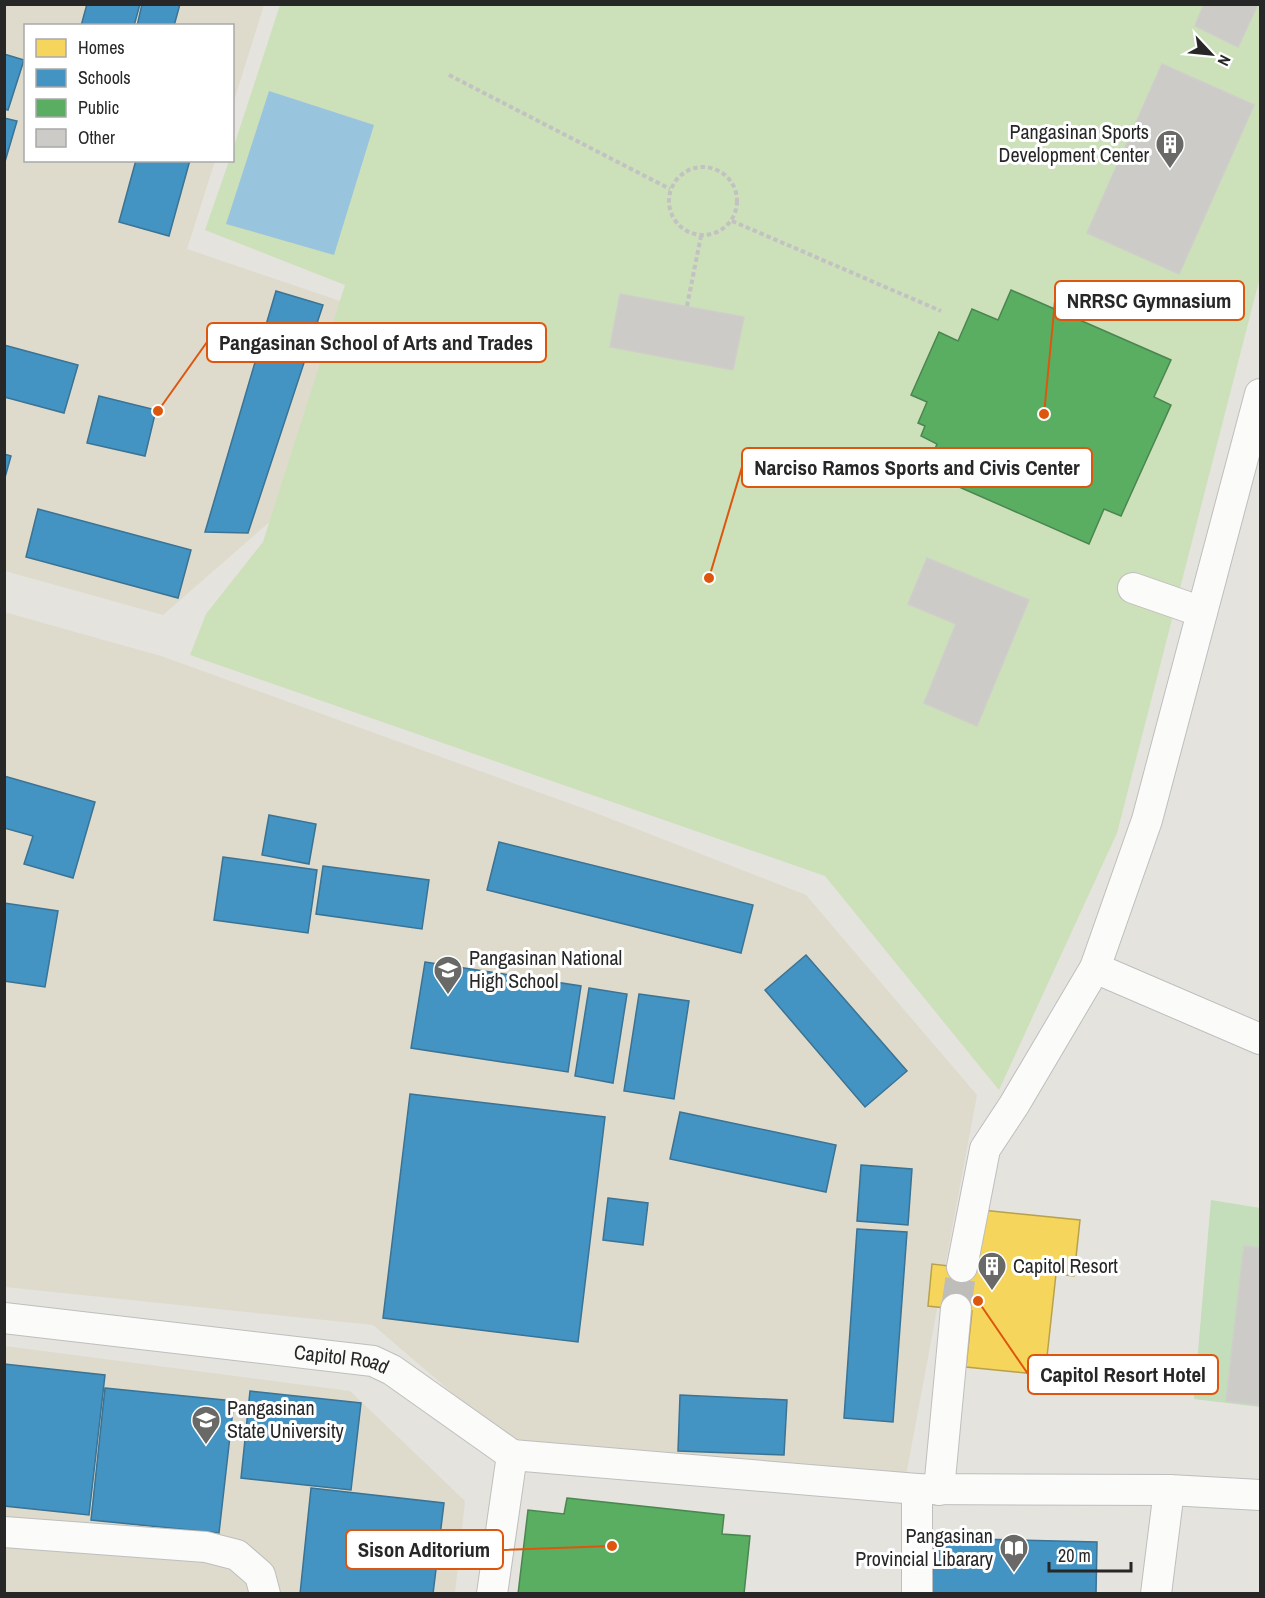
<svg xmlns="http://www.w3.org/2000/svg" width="1265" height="1598" font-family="'Archivo Narrow',sans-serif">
<rect width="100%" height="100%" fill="#e4e3de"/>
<g fill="#dedbcd">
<polygon points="4,5 264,5 233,104 232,26 26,26 26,160 215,161 187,249 349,304 273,519 163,615 5,571"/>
<polygon points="4,612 161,656 588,810 806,895 977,1095 905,1481 520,1451 373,1325 5,1287"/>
<polygon points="5,1346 350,1391 465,1501 455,1593 5,1594"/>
</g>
<polygon fill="#c4ddba" points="1211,1200 1260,1208 1260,1407 1194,1399"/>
<polygon fill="#cce0b9" points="280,5 1260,5 1260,277 1117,833 999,1090 825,876 190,655 206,614 263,542 345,285 205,230 229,161 232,160 233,149"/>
<polygon fill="#99c4de" points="269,91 374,125 334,255 226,224"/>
<polygon fill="#f6d55c" stroke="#b8a14c" stroke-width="1.5" points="982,1210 1080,1220 1074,1276 1056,1274 1045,1375 966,1367 972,1311 928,1306 932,1264 976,1269"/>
<g fill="#4393c3" stroke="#3b7394" stroke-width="1.5">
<polygon points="87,4 140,4 134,26 81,26"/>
<polygon points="142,4 180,4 174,26 137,26"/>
<polygon points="4,54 24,60 8,110 4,109"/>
<polygon points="4,118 17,121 4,165"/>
<polygon points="136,160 190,160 169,236 119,222"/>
<polygon points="276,291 323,305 248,533 205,532"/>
<polygon points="4,345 78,365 64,413 4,397"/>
<polygon points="99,396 156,410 145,456 87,443"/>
<polygon points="4,454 11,456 4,481"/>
<polygon points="38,509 191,550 178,598 26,557"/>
<polygon points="4,776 95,802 73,878 24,864 33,836 4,828"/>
<polygon points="269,815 316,824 309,864 262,855"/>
<polygon points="499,842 753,905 741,953 487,890"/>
<polygon points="223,857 317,870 308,933 214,920"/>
<polygon points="323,866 429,880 422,929 316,914"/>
<polygon points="4,903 58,911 45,987 4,981"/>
<polygon points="806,955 907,1071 865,1107 765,990"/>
<polygon points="425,962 581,986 568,1072 411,1048"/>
<polygon points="589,988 627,994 613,1083 575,1076"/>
<polygon points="639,994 689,1001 674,1099 624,1091"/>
<polygon points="410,1094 605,1117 578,1342 383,1318"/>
<polygon points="680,1112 836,1145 826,1192 670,1159"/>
<polygon points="861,1165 912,1169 908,1225 857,1221"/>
<polygon points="608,1198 648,1203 643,1245 603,1240"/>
<polygon points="857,1229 907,1232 893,1422 844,1418"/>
<polygon points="4,1364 105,1375 89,1515 4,1506"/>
<polygon points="105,1388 234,1401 219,1533 91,1520"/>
<polygon points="250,1391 361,1403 351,1490 241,1478"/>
<polygon points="680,1395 787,1400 784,1455 678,1451"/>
<polygon points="311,1488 444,1503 433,1594 300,1594"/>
<polygon points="933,1538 1097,1542 1096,1594 932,1594"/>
</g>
<g fill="#5aae61" stroke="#4b8650" stroke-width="1.5">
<polygon points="1011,290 1171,360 1154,397 1171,405 1121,516 1104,509 1089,544 925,472 937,444 921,436 925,426 918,423 927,402 911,395 939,332 958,341 972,309 998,320"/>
<polygon points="567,1498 724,1515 722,1534 750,1536 744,1594 518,1594 528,1510 564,1514"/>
</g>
<g fill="#cccbc7" stroke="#cfceca" stroke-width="1.5">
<polygon points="1204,4 1258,4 1238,47 1195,26"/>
<polygon points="1162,64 1254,105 1179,274 1087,233"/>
<polygon points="620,294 744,317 733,370 610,347"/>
<polygon points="927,558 1029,600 977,726 924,703 956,624 908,604"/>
<polygon points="1244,1246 1260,1248 1260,1388 1259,1405 1226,1401"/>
</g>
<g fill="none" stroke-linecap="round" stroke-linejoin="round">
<polyline stroke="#bebdb9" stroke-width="30" stroke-dasharray="30 15" stroke-linecap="butt" points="956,1309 962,1267"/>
<g stroke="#bfbebe" stroke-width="32">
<g id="minor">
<polyline points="1133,588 1202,612"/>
<polyline points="1095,968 1260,1039"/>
<polyline points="962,1267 985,1149 1014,1105 1095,968 1147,820 1260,394"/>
<path id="s1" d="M4,1318l369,43 19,9 120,85"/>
<polyline points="512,1455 917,1489 1169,1490 1260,1495"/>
<polyline points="939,1490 956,1309"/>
<polyline points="4,1532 206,1547 237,1555 260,1575 265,1594"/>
<polyline points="492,1594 512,1455"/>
<polyline points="917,1594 917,1489"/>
<polyline points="1156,1594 1169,1490"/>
</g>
</g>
<g stroke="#c2c2c2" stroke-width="4" stroke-dasharray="4.5 3" stroke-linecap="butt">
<polyline points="449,75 670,189"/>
<circle cx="703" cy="201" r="34"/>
<polyline points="732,221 941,311"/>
<polyline points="687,306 701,236"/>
</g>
<use href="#minor" stroke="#fbfbfa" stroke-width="30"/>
</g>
<defs>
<g id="building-pin" transform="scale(1.5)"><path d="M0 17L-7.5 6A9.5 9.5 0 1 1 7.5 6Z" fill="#696967" stroke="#fff"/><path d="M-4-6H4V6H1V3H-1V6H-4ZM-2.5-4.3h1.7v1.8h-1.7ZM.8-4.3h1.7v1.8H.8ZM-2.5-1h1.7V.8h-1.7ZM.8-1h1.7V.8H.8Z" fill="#fff"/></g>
<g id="school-pin" transform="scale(1.5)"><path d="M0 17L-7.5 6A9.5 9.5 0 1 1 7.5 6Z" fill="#696967" stroke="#fff"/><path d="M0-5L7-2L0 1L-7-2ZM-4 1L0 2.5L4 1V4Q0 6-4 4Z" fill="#fff"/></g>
<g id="university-pin" transform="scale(1.5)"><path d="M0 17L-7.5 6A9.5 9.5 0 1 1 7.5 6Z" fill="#696967" stroke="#fff"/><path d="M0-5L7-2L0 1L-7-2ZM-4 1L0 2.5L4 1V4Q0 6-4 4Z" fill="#fff"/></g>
<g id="library-pin" transform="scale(1.5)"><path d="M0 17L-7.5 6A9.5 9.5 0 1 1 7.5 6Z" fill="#696967" stroke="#fff"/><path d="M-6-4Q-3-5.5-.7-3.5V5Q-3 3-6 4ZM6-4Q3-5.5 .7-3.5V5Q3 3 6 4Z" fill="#fff"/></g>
</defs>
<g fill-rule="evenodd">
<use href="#building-pin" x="1170" y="144"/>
<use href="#school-pin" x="448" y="970"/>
<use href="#building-pin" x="992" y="1266"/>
<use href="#university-pin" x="206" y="1420"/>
<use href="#library-pin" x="1014" y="1548"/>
</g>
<g text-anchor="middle" stroke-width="6" stroke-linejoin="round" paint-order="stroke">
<g font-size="20" fill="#272727" stroke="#fff" text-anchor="start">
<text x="1149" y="139" text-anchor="end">Pangasinan Sports<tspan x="1149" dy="23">Development Center</tspan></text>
<text x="469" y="965">Pangasinan National<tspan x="469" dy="23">High School</tspan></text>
<text x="1013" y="1273">Capitol Resort</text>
<text x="227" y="1415">Pangasinan<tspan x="227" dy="23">State University</tspan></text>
<text x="993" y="1543" text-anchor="end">Pangasinan<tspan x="993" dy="23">Provincial Libarary</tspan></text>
</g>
<g font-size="20" fill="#272727" stroke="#fff">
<text dy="7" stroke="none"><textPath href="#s1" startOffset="340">Capitol Road</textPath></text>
</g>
</g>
<path fill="none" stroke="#de560d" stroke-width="2" d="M1044 414L1055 301M158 411L207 342M709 578L742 467M978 1301L1028 1374M612 1546L503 1550"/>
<g fill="#de560d" stroke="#fff" stroke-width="2">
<circle cx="1044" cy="414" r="6"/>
<circle cx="158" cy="411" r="6"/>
<circle cx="709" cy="578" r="6"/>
<circle cx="978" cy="1301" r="6"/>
<circle cx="612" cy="1546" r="6"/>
</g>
<g fill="#fff" stroke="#de560d" stroke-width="2">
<rect x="1055" y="281" width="189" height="39" rx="6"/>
<rect x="207" y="323" width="339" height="39" rx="6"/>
<rect x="742" y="448" width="350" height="39" rx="6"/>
<rect x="1028" y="1355" width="190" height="39" rx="6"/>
<rect x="346" y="1530" width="157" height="39" rx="6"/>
</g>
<g font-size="21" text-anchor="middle" font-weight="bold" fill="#272727">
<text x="1149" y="308">NRRSC Gymnasium</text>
<text x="376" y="350">Pangasinan School of Arts and Trades</text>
<text x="917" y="475">Narciso Ramos Sports and Civis Center</text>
<text x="1123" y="1382">Capitol Resort Hotel</text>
<text x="424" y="1557">Sison Aditorium</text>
</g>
<rect width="1265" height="1598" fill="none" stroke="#272727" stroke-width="12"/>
<rect x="24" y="24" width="210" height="138" fill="#ffffff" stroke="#a9a9a9" stroke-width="1.5"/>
<rect x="36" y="39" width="30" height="18" fill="#f6d55c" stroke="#a9a9a9" stroke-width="1.5"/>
<text x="78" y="54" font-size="18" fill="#272727">Homes</text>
<rect x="36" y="69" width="30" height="18" fill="#4393c3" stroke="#a9a9a9" stroke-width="1.5"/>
<text x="78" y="84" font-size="18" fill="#272727">Schools</text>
<rect x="36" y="99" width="30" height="18" fill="#5aae61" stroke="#a9a9a9" stroke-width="1.5"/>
<text x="78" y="114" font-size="18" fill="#272727">Public</text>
<rect x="36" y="129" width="30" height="18" fill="#cccbc7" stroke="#a9a9a9" stroke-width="1.5"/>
<text x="78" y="144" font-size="18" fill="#272727">Other</text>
<g transform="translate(1211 54) rotate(116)" stroke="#ffffff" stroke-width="4.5" paint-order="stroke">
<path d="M0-4.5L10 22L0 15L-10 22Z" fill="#272727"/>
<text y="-9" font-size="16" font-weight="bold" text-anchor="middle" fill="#272727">N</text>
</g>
<path d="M1049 1562v9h82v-9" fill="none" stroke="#272727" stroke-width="3"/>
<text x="1058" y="1562" font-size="18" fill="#272727" stroke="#ffffff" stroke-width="4.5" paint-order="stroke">20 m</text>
</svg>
